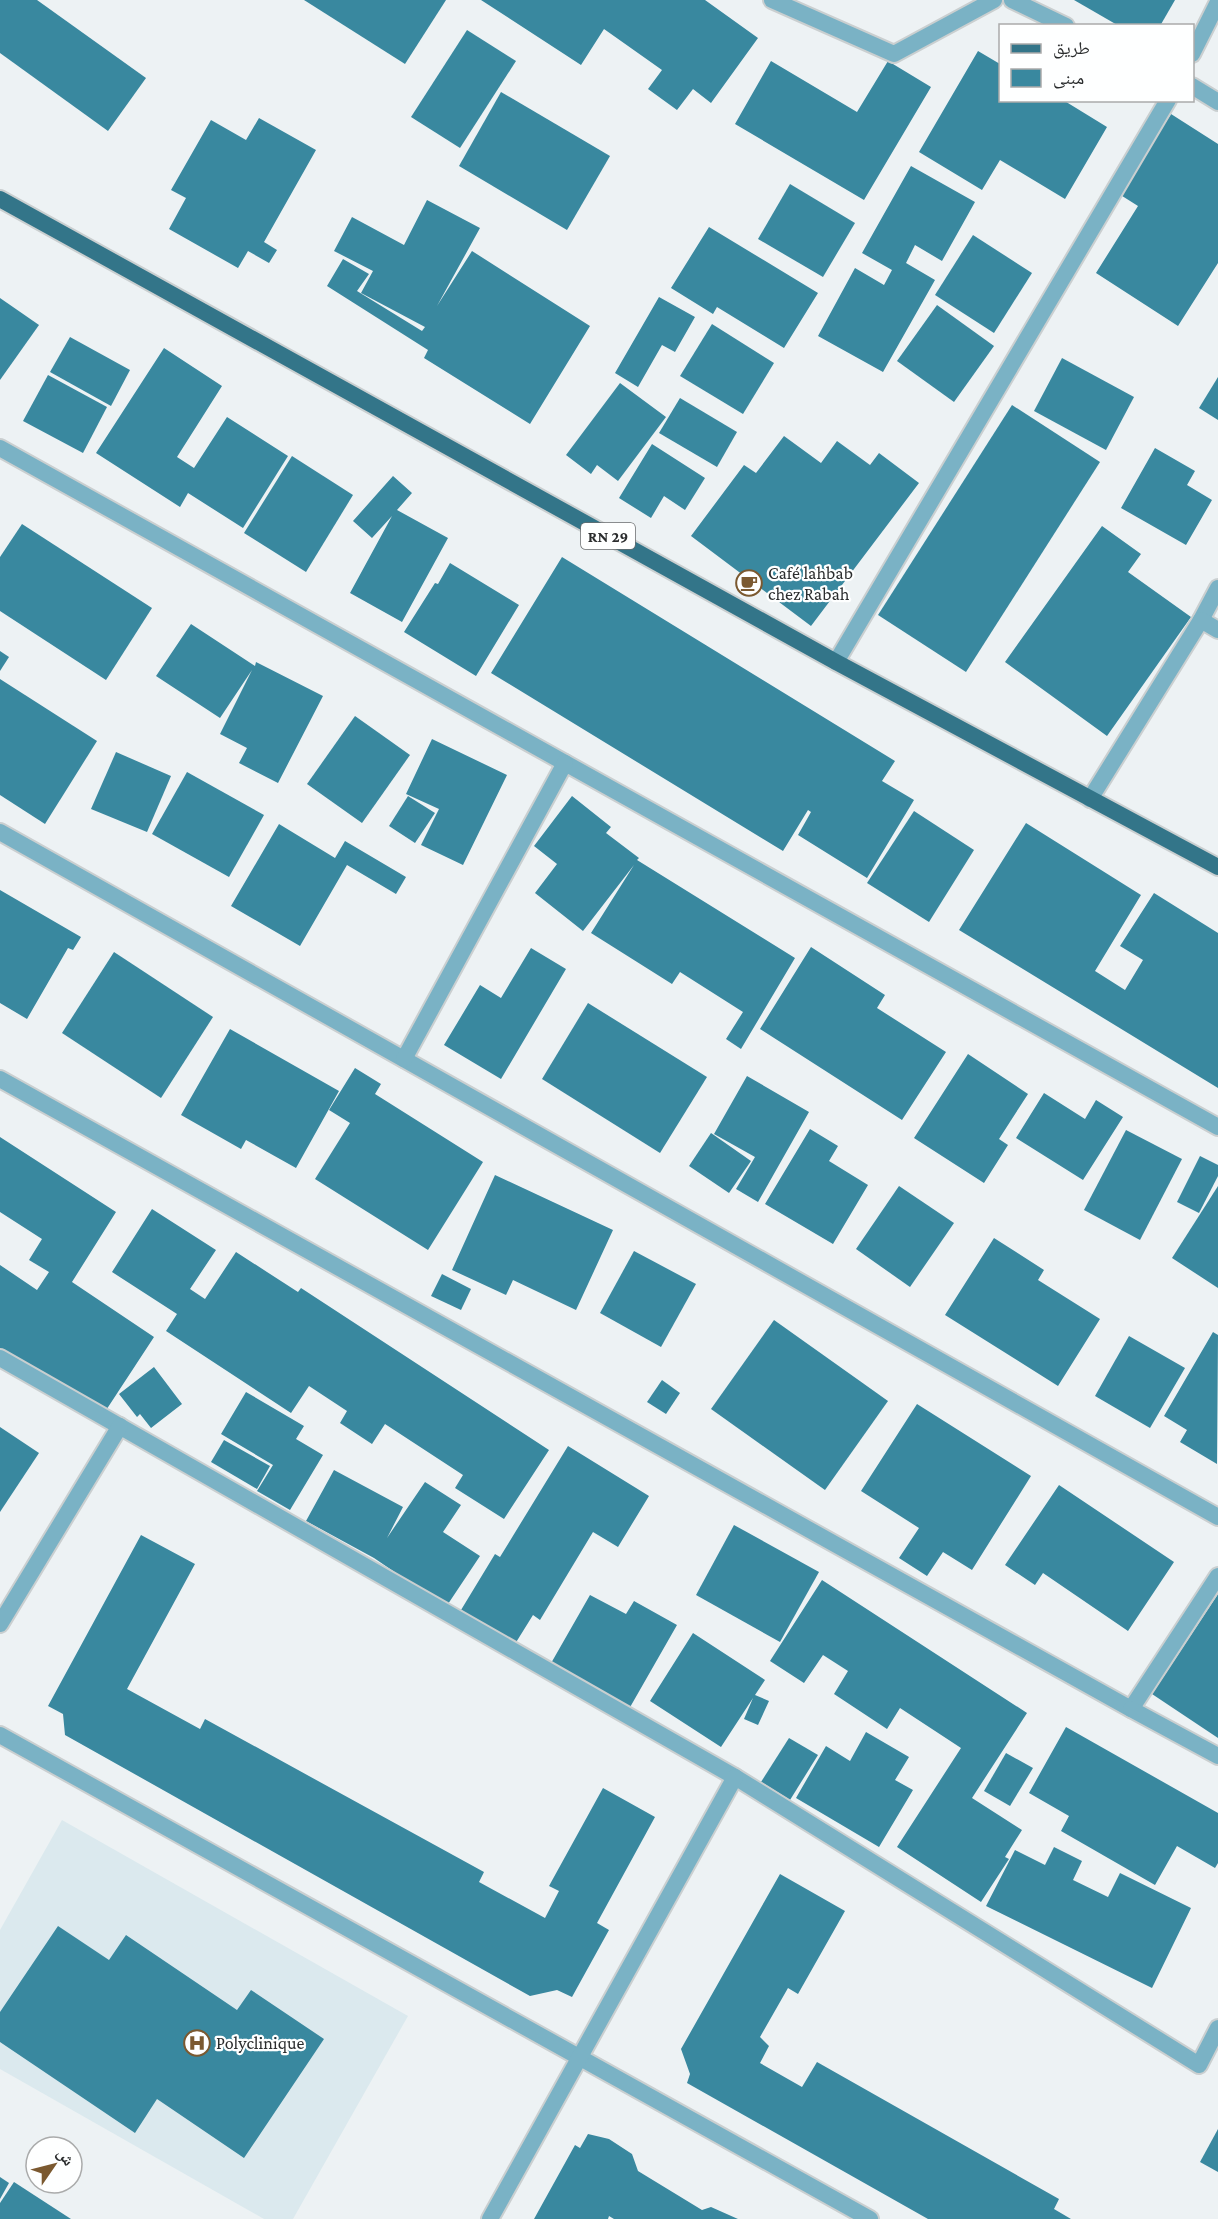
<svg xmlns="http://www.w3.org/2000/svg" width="1218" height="2219" font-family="'Crimson Pro','Noto Naskh Arabic',serif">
<rect width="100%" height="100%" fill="#edf2f4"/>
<polygon fill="#dbe9ee" points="62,1820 408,2016 293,2219 264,2219 0,2069 0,1930"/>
<g fill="#39889f">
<polygon points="0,0 37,0 146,78 108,131 0,53"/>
<polygon points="304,0 446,0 405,64"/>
<polygon points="481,0 705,0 758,38 711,103 693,89 677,110 648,89 662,70 604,29 581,65"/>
<polygon points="1074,0 1175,0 1160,26 1119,26"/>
<polygon points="467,30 516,61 460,148 411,117"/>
<polygon points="978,51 1000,64 1000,100 1063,100 1107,127 1065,199 1000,160 982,190 919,152"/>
<polygon points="771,61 857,112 888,61 931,87 864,200 735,124"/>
<polygon points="501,92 610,156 567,230 459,166"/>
<polygon points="1171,114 1218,144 1218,263 1178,326 1096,273 1138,206 1119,194"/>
<polygon points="259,118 316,150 264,242 277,250 269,263 248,251 238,268 169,229 186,198 171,190 211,120 246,140"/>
<polygon points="911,166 975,202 942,261 915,245 906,263 935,280 883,372 818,336 855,268 884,285 892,270 862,253"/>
<polygon points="790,184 855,223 823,277 758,239"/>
<polygon points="427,200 480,228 437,306 472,251 590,326 530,424 424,358 428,350 327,286 343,259 369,274 357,291 422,331 425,327 361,293 373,271 334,251 352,217 404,245"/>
<polygon points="709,227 818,293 784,348 717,307 713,314 671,288"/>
<polygon points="973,235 1032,273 994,333 935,295"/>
<polygon points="659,297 695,317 675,352 662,345 638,387 615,373"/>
<polygon points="0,298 39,325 0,380"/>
<polygon points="937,305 994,346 954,402 897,361"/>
<polygon points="712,324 774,363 743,414 680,376"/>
<polygon points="70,337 130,370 111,406 50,372"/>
<polygon points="164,348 222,386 177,457 194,468 227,417 288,456 243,528 188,493 180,507 96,453"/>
<polygon points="1062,358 1134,397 1106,450 1034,411"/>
<polygon points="48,375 107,407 83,453 23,421"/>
<polygon points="1218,377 1218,420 1199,408"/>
<polygon points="620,383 666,417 618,481 597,465 591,474 566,455"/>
<polygon points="680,398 737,432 717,467 659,433"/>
<polygon points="1012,405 1100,462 966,672 878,615"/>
<polygon points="784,436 821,463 837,441 870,465 879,453 919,483 811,626 691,536 744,465 756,473"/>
<polygon points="652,444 705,478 685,510 664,496 651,518 619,498"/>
<polygon points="1155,448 1195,471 1187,485 1212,500 1186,545 1121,508"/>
<polygon points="292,456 353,495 306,572 244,533"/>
<polygon points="393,476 412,493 397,510 448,538 402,622 350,593 392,516 372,538 353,521"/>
<polygon points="22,524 152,608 106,680 0,611 0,557"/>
<polygon points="1102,526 1141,554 1128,572 1191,617 1107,736 1005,662"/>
<polygon points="562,557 895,761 882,781 914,800 867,878 798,835 811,812 808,810 783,851 491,673"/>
<polygon points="450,563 519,605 476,676 404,632 435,583 438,584"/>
<polygon points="191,624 255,666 256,662 323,696 278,783 239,763 247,748 220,734 252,670 220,718 156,676"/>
<polygon points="0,651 9,657 0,671"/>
<polygon points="0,679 97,741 45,824 0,795"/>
<polygon points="355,716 410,755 362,823 307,784"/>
<polygon points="432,739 507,775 463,865 421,845 439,809 406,794"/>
<polygon points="116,752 171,776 147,832 91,809"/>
<polygon points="187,772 264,815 229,877 152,834"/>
<polygon points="408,796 435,813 415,843 389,826"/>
<polygon points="572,796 611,827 606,833 639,858 637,860 795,958 741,1049 726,1039 743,1012 680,972 672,984 591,933 634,865 583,931 535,893 557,864 534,846"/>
<polygon points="914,811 974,850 929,922 867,883"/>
<polygon points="1026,823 1141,895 1095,971 1125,990 1143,960 1120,946 1154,893 1218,933 1218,1088 959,930"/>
<polygon points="279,824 335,858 345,841 406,877 396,894 347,865 300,946 231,906"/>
<polygon points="0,890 81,937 73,950 68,948 27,1019 0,1003"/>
<polygon points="811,947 885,995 877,1008 946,1052 902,1120 760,1029"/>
<polygon points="531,948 566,969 501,1079 444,1045 480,985 501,998"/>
<polygon points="114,952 213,1017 161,1098 62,1033"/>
<polygon points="588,1003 707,1077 660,1153 542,1079"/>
<polygon points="230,1029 339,1091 296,1168 246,1140 241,1149 181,1115"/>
<polygon points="968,1054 1028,1094 999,1139 1008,1145 984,1183 914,1138"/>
<polygon points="355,1068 381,1084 375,1094 483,1162 428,1250 315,1179 350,1123 329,1110"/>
<polygon points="747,1076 809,1112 758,1202 736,1189 755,1157 714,1134"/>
<polygon points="1044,1093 1085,1119 1096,1100 1123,1117 1083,1180 1016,1138"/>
<polygon points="810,1129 838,1146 829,1161 868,1185 833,1244 765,1204"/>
<polygon points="1126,1130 1182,1159 1140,1240 1084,1210"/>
<polygon points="711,1133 751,1161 729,1193 689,1166"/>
<polygon points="0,1137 116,1212 72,1282 154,1337 97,1424 25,1375 29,1368 0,1349 0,1265 37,1290 49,1272 29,1260 42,1239 0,1212"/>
<polygon points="1200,1156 1218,1165 1218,1176 1199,1213 1177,1202"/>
<polygon points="495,1175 613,1230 576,1310 513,1280 506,1295 452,1270"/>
<polygon points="899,1186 954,1223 910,1287 856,1249"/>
<polygon points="1218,1186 1218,1288 1172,1258"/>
<polygon points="152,1209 216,1250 190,1289 205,1299 236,1252 298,1292 301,1288 549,1450 504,1519 455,1488 463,1475 385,1424 372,1444 340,1423 347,1411 309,1386 291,1413 166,1331 177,1314 112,1272"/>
<polygon points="994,1238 1044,1270 1038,1280 1100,1319 1058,1386 945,1315"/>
<polygon points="634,1251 696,1284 661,1347 600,1313"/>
<polygon points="442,1274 471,1289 461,1310 431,1296"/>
<polygon points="774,1320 888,1401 825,1490 711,1409"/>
<polygon points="1213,1332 1218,1335 1217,1464 1180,1442 1187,1430 1164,1416"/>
<polygon points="1129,1336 1185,1368 1150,1428 1095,1396"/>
<polygon points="154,1367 182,1404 151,1428 140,1414 137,1417 119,1394"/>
<polygon points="662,1380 680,1393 666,1414 647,1402"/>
<polygon points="246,1392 304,1426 296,1439 323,1455 290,1510 257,1491 273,1465 221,1434"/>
<polygon points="917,1404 1031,1476 972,1570 943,1552 927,1576 899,1558 919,1528 861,1491"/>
<polygon points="0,1427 39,1453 0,1512"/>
<polygon points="224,1440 270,1466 257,1489 211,1462"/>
<polygon points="568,1446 649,1496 618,1547 593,1532 540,1620 533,1615 515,1644 461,1610 495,1554 500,1557"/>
<polygon points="334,1470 403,1507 387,1538 425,1482 461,1505 443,1532 480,1556 446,1607 374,1558 306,1521"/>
<polygon points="1059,1485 1174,1562 1128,1631 1043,1573 1035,1585 1005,1565"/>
<polygon points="734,1525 819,1572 780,1642 696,1595"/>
<polygon points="141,1535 195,1564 127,1689 200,1729 205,1719 484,1872 479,1882 545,1918 559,1891 549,1886 603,1788 655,1817 597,1923 609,1930 572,1997 557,1990 530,1996 65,1735 63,1714 48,1706"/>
<polygon points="822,1580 1027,1713 972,1798 1022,1830 1005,1857 1009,1859 981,1902 897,1847 961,1748 900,1708 887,1729 834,1694 848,1671 823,1655 804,1683 770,1661"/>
<polygon points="1218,1594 1218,1738 1152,1694"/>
<polygon points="590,1595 626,1614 634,1601 677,1625 629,1709 550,1665"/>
<polygon points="693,1633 765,1680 755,1695 769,1701 758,1725 744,1719 753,1698 721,1747 650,1701"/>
<polygon points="1066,1727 1218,1813 1218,1863 1215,1868 1177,1846 1155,1885 1061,1831 1069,1816 1029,1793"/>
<polygon points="866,1732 909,1757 895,1780 913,1790 879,1847 796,1798 826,1746 850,1761"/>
<polygon points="789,1738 818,1755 790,1800 761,1782"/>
<polygon points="1006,1753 1033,1768 1010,1806 984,1791"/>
<polygon points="1054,1847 1082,1861 1073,1880 1108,1897 1120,1873 1191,1908 1152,1988 986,1906 1015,1850 1045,1865"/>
<polygon points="780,1874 845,1911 798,1994 788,1988 760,2037 769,2046 760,2063 802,2087 817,2062 1059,2199 1054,2209 1071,2219 928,2219 687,2083 690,2074 681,2049"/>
<polygon points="58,1926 109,1960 126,1935 237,2010 251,1990 324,2039 244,2158 157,2099 135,2133 0,2042 0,2012"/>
<polygon points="1218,2129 1218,2172 1200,2162"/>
<polygon points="588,2134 609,2139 632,2154 638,2171 702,2210 711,2207 738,2219 614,2219 609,2216 608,2219 534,2219 575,2145 580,2148"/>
<polygon points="0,2177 9,2183 0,2199"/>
<polygon points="14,2182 71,2219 0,2219 0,2203"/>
</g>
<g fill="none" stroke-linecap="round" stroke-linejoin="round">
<g stroke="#cacfd0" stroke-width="20">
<g id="minor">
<polyline points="772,0 894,54 994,0"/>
<polyline points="1012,0 1066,26"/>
<polyline points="1192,54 1218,2"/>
<polyline points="1192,86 1218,102"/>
<polyline points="0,448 1218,1127"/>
<polyline points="1201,620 1218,588"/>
<polyline points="836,662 1168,100"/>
<polyline points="1090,799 1201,620 1218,630"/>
<polyline points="0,832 1218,1517"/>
<polyline points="404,1059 565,763"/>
<polyline points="0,1079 1131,1709 1218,1576"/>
<polyline points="0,1358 735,1777 1199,2065 1218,2028"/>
<polyline points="0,1624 120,1426"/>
<polyline points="1131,1709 1218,1756"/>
<polyline points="0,1735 870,2219"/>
<polyline points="490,2219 735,1777"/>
</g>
</g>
<g stroke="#cacfd0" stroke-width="20">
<polyline id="primary" points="0,199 836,662 1218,867"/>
</g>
<use href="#minor" stroke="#7ab2c5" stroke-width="16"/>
<use href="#primary" stroke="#337589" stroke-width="16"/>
</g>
<defs>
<g id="cafe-ring" transform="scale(1.35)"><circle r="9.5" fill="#feffff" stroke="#7b5930" stroke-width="1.5"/><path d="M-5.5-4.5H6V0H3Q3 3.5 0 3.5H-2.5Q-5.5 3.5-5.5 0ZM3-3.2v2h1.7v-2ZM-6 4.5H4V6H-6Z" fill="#7b5930"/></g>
<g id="hospital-ring" transform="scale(1.35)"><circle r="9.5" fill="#feffff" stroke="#7b5930" stroke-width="1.5"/><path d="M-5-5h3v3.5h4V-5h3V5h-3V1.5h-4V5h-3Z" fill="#7b5930"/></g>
</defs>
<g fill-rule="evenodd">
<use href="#cafe-ring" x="749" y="583"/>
<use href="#hospital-ring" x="197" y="2043"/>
</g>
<g text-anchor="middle" stroke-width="4.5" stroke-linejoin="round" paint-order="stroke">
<rect fill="#feffff" stroke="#6a6c6d" stroke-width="1.5" x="581" y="523" width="54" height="26" rx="4.5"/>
<g font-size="16" font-weight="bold" fill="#2b2d2e">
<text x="608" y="542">RN 29</text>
</g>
<g font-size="18" fill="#2b2d2e" stroke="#feffff" text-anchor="start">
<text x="768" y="579">Café lahbab<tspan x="768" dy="21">chez Rabah</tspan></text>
<text x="216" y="2049">Polyclinique</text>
</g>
</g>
<rect x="999" y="24" width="195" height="78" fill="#feffff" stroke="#aaabab" stroke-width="1.5"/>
<rect x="1011" y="44" width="30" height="9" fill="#337589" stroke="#aaabab" stroke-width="1.5"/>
<text x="1053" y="54" font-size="18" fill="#2b2d2e">طريق</text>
<rect x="1011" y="69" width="30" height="18" fill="#39889f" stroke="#aaabab" stroke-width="1.5"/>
<text x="1053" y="84" font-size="18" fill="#2b2d2e">مبنى</text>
<g transform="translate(54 2165) rotate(55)"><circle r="28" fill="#feffff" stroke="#aaabab" stroke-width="1.5"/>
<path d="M0-4.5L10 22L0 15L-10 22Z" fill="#7b5930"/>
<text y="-9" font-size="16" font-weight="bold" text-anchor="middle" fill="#2b2d2e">ش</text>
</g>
</svg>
